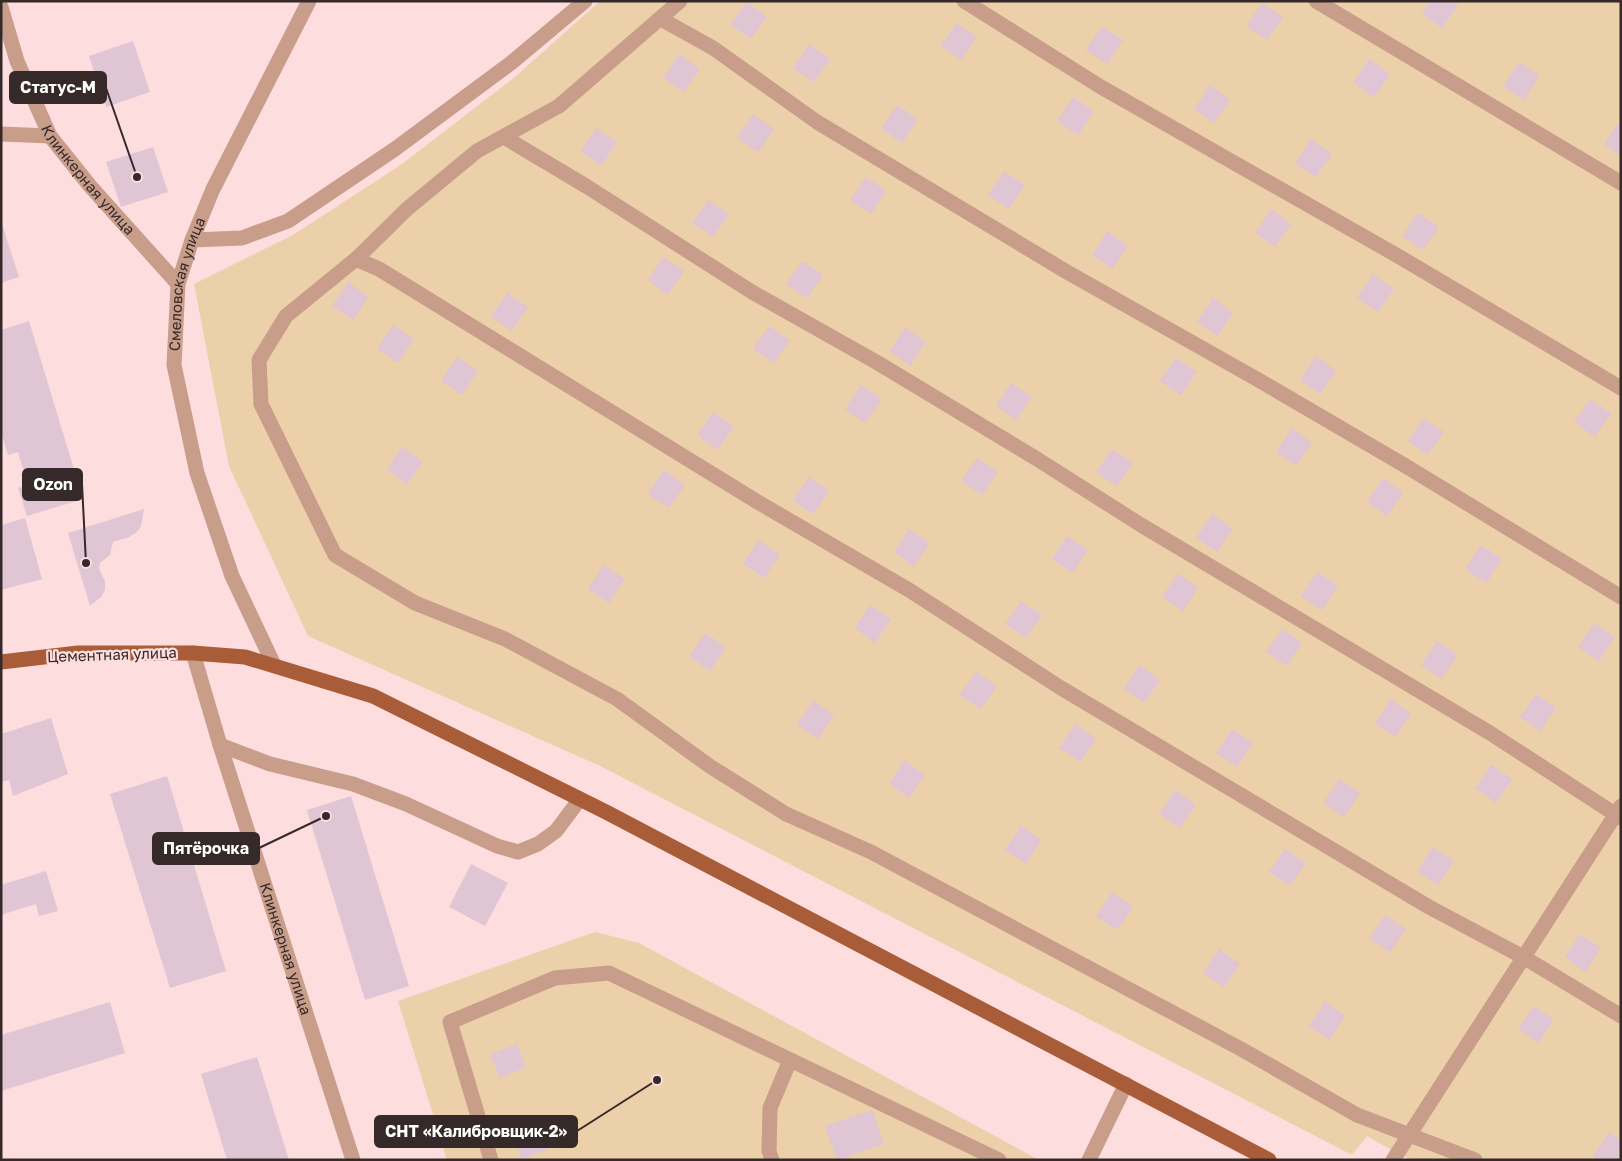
<svg xmlns="http://www.w3.org/2000/svg" width="1622" height="1161" font-family="'Golos Text',sans-serif">
<rect width="100%" height="100%" fill="#fedddf"/>
<g fill="#ecd0a9">
<polygon points="600,1 1621,1 1621,1160 1412,1160 1397,1153 1367,1136 1352,1155 600,766 308,636 229,466 194,284 293,235 402,164 516,76"/>
<polygon points="595,932 639,943 1039,1160 447,1160 398,1001"/>
</g>
<g fill="#e0c5d5">
<polygon points="1430,1 1453,1 1458,5 1442,28 1422,14"/>
<polygon points="746,2 767,16 751,39 730,25"/>
<polygon points="1262,3 1283,17 1267,40 1246,26"/>
<polygon points="956,23 977,37 961,60 941,46"/>
<polygon points="1102,26 1123,40 1107,64 1086,50"/>
<polygon points="133,41 150,92 106,107 89,56"/>
<polygon points="809,44 830,59 814,82 793,68"/>
<polygon points="679,54 700,69 684,92 663,78"/>
<polygon points="1369,59 1390,74 1374,97 1353,83"/>
<polygon points="1519,62 1540,76 1524,100 1503,86"/>
<polygon points="1210,85 1230,100 1214,123 1194,109"/>
<polygon points="1073,97 1094,111 1078,135 1057,121"/>
<polygon points="897,105 918,119 902,143 881,128"/>
<polygon points="753,114 774,129 758,152 737,138"/>
<polygon points="1621,119 1621,156 1604,144"/>
<polygon points="596,128 617,142 601,166 581,151"/>
<polygon points="1311,139 1332,154 1316,177 1295,163"/>
<polygon points="153,147 168,192 121,207 106,162"/>
<polygon points="1004,171 1025,185 1009,209 988,195"/>
<polygon points="866,177 886,191 871,214 850,200"/>
<polygon points="708,200 729,214 713,237 692,223"/>
<polygon points="1271,209 1291,224 1275,247 1255,233"/>
<polygon points="1418,213 1439,227 1423,250 1402,236"/>
<polygon points="1,221 19,277 1,283"/>
<polygon points="1107,231 1128,246 1112,269 1092,255"/>
<polygon points="663,257 684,271 668,295 648,280"/>
<polygon points="802,261 823,275 807,298 786,284"/>
<polygon points="1373,274 1394,289 1378,312 1357,298"/>
<polygon points="348,282 368,297 353,320 332,306"/>
<polygon points="507,293 528,307 512,331 491,317"/>
<polygon points="1213,298 1233,313 1217,336 1197,322"/>
<polygon points="29,321 83,499 27,516 18,488 28,485 18,452 8,455 1,432 1,330"/>
<polygon points="393,325 414,339 398,363 377,349"/>
<polygon points="769,326 790,340 774,363 753,349"/>
<polygon points="905,328 926,342 910,366 890,351"/>
<polygon points="1316,356 1336,371 1320,394 1300,380"/>
<polygon points="457,357 478,371 462,395 441,381"/>
<polygon points="1176,358 1197,372 1181,395 1160,381"/>
<polygon points="1011,383 1032,397 1016,420 996,406"/>
<polygon points="861,385 882,399 865,423 845,409"/>
<polygon points="1590,399 1611,413 1595,437 1574,422"/>
<polygon points="713,412 734,426 718,450 697,435"/>
<polygon points="1423,418 1444,432 1428,455 1408,441"/>
<polygon points="1292,428 1312,443 1296,466 1276,452"/>
<polygon points="402,447 423,461 407,485 387,470"/>
<polygon points="1112,449 1133,463 1117,486 1096,472"/>
<polygon points="977,458 998,472 982,495 961,481"/>
<polygon points="664,470 685,485 669,508 648,494"/>
<polygon points="809,477 829,491 813,514 793,500"/>
<polygon points="1383,478 1403,493 1387,516 1367,502"/>
<polygon points="144,509 141,526 137,532 129,537 113,542 110,555 100,563 99,568 105,582 105,590 101,597 90,606 68,533"/>
<polygon points="1212,514 1233,529 1217,552 1196,538"/>
<polygon points="25,518 42,579 1,590 1,525"/>
<polygon points="909,529 930,543 914,567 894,552"/>
<polygon points="1067,536 1088,550 1072,573 1052,559"/>
<polygon points="759,540 780,555 764,578 743,564"/>
<polygon points="1481,545 1502,559 1486,583 1465,569"/>
<polygon points="604,565 625,579 609,603 588,589"/>
<polygon points="1317,572 1338,586 1322,610 1301,596"/>
<polygon points="1178,573 1198,588 1183,611 1162,597"/>
<polygon points="1021,601 1042,615 1026,638 1005,624"/>
<polygon points="870,605 891,619 875,643 855,628"/>
<polygon points="1594,623 1615,637 1599,661 1578,647"/>
<polygon points="1282,629 1302,643 1287,666 1266,652"/>
<polygon points="705,633 726,647 710,671 689,656"/>
<polygon points="1437,641 1458,655 1442,679 1421,665"/>
<polygon points="1139,665 1160,680 1144,703 1124,689"/>
<polygon points="976,672 997,686 981,709 960,695"/>
<polygon points="1536,694 1556,708 1540,731 1520,717"/>
<polygon points="1391,699 1411,714 1395,737 1375,723"/>
<polygon points="813,701 834,715 818,739 797,724"/>
<polygon points="51,718 68,774 13,796 9,780 1,782 1,734"/>
<polygon points="1075,724 1096,739 1080,762 1059,748"/>
<polygon points="1232,729 1253,743 1237,767 1216,753"/>
<polygon points="904,760 925,775 909,798 889,784"/>
<polygon points="1491,765 1512,779 1496,803 1475,788"/>
<polygon points="167,776 226,971 170,988 110,794"/>
<polygon points="1339,779 1360,793 1344,817 1323,803"/>
<polygon points="1175,790 1196,805 1180,828 1159,814"/>
<polygon points="351,796 409,986 365,1000 307,810"/>
<polygon points="1021,826 1041,840 1026,864 1005,850"/>
<polygon points="1433,847 1454,861 1438,885 1417,871"/>
<polygon points="1285,849 1306,863 1290,886 1269,872"/>
<polygon points="471,864 508,883 485,926 449,907"/>
<polygon points="46,871 58,911 39,916 36,904 1,915 1,885"/>
<polygon points="1112,892 1133,907 1117,930 1096,916"/>
<polygon points="1385,915 1406,929 1390,952 1369,938"/>
<polygon points="1580,934 1601,948 1585,972 1565,957"/>
<polygon points="1219,949 1240,964 1224,987 1203,973"/>
<polygon points="110,1002 125,1053 1,1091 1,1035"/>
<polygon points="1325,1002 1345,1016 1329,1040 1309,1026"/>
<polygon points="1534,1006 1554,1020 1538,1043 1518,1029"/>
<polygon points="517,1044 526,1067 500,1078 490,1054"/>
<polygon points="257,1057 289,1160 227,1160 201,1074"/>
<polygon points="872,1110 884,1144 837,1160 825,1126"/>
<polygon points="540,1125 549,1149 522,1159 513,1135"/>
<polygon points="1609,1132 1621,1140 1621,1160 1599,1160 1593,1156"/>
</g>
<g fill="none" stroke-linecap="round" stroke-linejoin="round">
<g stroke="#c89d8a" stroke-width="15">
<polyline points="680,1 559,106 477,151 407,209 356,259 286,316 259,360 261,404 335,555 415,603 505,639 617,699 711,767 786,814 871,852 1241,1049 1357,1115 1475,1160"/>
<polyline points="964,1 1101,87 1398,256 1621,388"/>
<polyline points="1316,1 1621,183"/>
<path id="s1" d="M1,7l16,54 33,75 40,50 88,98"/>
<polyline points="661,19 713,48 817,122 1067,272 1255,378 1404,465 1621,597"/>
<polyline points="1,134 50,136"/>
<polyline points="504,137 586,186 752,292 878,363 1037,459 1141,525 1490,733 1621,818"/>
<polyline points="192,240 242,238 288,221 395,149 511,63 585,1"/>
<polyline points="356,259 379,269 756,501 909,590 1061,688 1429,907 1523,957 1621,1016"/>
<path id="s2" d="M193,653l27,92 133,415"/>
<path id="s3" d="M274,665l-42,-89 -35,-103 -23,-108 4,-81 14,-44 21,-51 96,-188"/>
<polyline points="220,745 270,764 353,784 406,804 497,846 518,852 538,844 556,831 580,799"/>
<polyline points="491,1160 450,1022 555,978 609,973 999,1160"/>
<polyline points="772,1160 769,1151 770,1108 790,1060"/>
<polyline points="1089,1160 1126,1084"/>
<polyline points="1393,1160 1621,806"/>
</g>
<polyline stroke="#a85c38" stroke-width="15" points="1,662 78,653 193,653 245,657 373,696 606,812 1269,1160"/>
</g>
<g text-anchor="middle" stroke-width="4.5" stroke-linejoin="round" paint-order="stroke">
<g font-size="15" fill="#352929" stroke="#fedddf">
<text dy="5" stroke="none"><textPath href="#s1" startOffset="196">Клинкерная улица</textPath></text>
<text dy="5" stroke="none"><textPath href="#s3" startOffset="400">Смеловская улица</textPath></text>
<text transform="translate(112 655) rotate(-2)" y="5">Цементная улица</text>
<text dy="5" stroke="none"><textPath href="#s2" startOffset="310">Клинкерная улица</textPath></text>
</g>
</g>
<path fill="none" stroke="#352929" stroke-width="2" d="M137 177L106 88M86 563L82 484M326 816L259 848M657 1080L577 1131"/>
<g fill="#352929" stroke="#fedddf" stroke-width="2">
<circle cx="137" cy="177" r="5"/>
<circle cx="86" cy="563" r="5"/>
<circle cx="326" cy="816" r="5"/>
<circle cx="657" cy="1080" r="5"/>
</g>
<g fill="#352929" stroke="#352929" stroke-width="2">
<rect x="10" y="72" width="96" height="31" rx="5"/>
<rect x="23" y="469" width="59" height="31" rx="5"/>
<rect x="153" y="833" width="106" height="31" rx="5"/>
<rect x="375" y="1116" width="202" height="31" rx="5"/>
</g>
<g font-size="16" text-anchor="middle" font-weight="bold" fill="#fff">
<text x="58" y="93">Статус-М</text>
<text x="53" y="490">Ozon</text>
<text x="206" y="854">Пятёрочка</text>
<text x="476" y="1137">СНТ «Калибровщик-2»</text>
</g>
<rect width="1622" height="1161" fill="none" stroke="#352929" stroke-width="5"/>
</svg>
